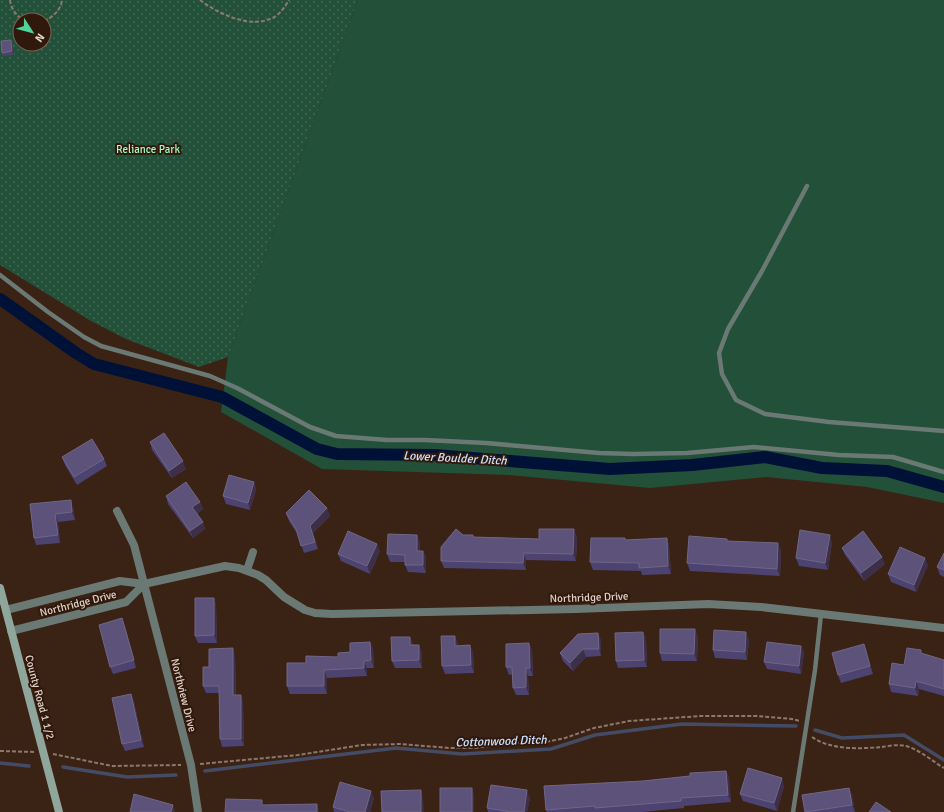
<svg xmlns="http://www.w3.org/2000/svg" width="944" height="812" font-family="Signika,sans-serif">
<defs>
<pattern id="park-dots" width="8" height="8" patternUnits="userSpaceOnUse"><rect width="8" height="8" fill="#235038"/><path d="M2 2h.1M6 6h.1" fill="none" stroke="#436853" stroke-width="1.8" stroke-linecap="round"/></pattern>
</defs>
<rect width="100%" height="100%" fill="#3a2215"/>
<polygon fill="#235038" points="358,0 944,0 944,503 867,487 766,477 650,488 509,475 322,469 221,412 228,357"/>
<path fill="url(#park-dots)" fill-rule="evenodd" d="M0,0h358l-130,357 -29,10 -73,-28 -35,-18 -91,-56zM20,20h24v24h-24z"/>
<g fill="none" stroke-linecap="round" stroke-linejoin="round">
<g stroke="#444b64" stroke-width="3.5">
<polyline points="815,730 842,738 904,735 944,760"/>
<polyline points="0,763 29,766"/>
<polyline points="63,767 127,777 176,775"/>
<polyline points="205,771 396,748 462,754 551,749 595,735 682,724 796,726"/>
</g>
<polyline stroke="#001138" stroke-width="12" points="0,299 76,353 94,364 222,397 317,449 337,454 434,455 610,469 692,465 765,457 822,468 887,471 944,487"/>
<g stroke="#8c786d" stroke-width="2" stroke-dasharray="4 2" stroke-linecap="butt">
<path d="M10,0c1,9 6,15 13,20"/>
<path d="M200,0c17,13 48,28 70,19 9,-3 14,-11 19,-19"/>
<path d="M44,21c9,-4 17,-11 18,-21"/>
<path d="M812,737c18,13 48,12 70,10 7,-1 16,-3 24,-1 14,4 26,15 38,22"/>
<polyline points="0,751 35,752"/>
<polyline points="53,754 112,766 181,765"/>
<polyline points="200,764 298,755 362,745 400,744 450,748 475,748 513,743 541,743 565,738 594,728 629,721 701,716 757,716 792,719 800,721"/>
</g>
<g stroke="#6a7973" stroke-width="4.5">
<polyline points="807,186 762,271 728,329 719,353 722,374 736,400 765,414 829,422 944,431"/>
<polyline points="0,275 48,312 84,337 101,346 210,376 237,388 310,427 336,436 387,440 425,440 486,443 599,453 633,454 687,453 754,447 839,455 893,457 944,472"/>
<polyline points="793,812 815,670 821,614"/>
</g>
<g stroke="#6a7973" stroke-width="8">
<polyline points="117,511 134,545 191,765 198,812"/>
<polyline points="247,570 253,552"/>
<polyline points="6,610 120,581 144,584 225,566 239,568 258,575 266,580 284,597 305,610 315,613 332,614 576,609 708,604 761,607 944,628"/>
<polyline points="11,631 126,602 144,584"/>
</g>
<polyline stroke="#8fa69c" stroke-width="8" points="0,588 59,812"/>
</g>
<g fill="#4c4371">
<polygon points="11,40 12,44 14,55 3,56 2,53"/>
<polygon points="150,442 186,469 172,478 152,450"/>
<polygon points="62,457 104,459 107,466 77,485 65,465"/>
<polygon points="254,482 256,490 250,510 226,504 223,496"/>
<polygon points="166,496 200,502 203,509 197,514 203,522 205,529 193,538 168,504"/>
<polygon points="30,504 73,507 75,520 58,522 60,543 36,545 34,538"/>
<polygon points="327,508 330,516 313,533 318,549 304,553 298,535 289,521 286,513"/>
<polygon points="417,535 420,543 420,551 423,551 426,558 426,573 408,572 405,565 405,562 390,562 387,554"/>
<polygon points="463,535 474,537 539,539 577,537 576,561 526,560 526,570 444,568 441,561"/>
<polygon points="667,538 669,546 671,574 642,575 641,571 593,570 590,562 626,540"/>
<polygon points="728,541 781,550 780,576 690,571 687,563"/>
<polygon points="832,542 828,570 799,566 796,558"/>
<polygon points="842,548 885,564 864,581 845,555"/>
<polygon points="380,551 370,574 341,561 338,554"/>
<polygon points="944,553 944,577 940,575 937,567"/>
<polygon points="928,565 916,592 891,582 888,574"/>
<polygon points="214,598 216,605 217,643 198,643 195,636"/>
<polygon points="125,626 136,668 113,674 110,667"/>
<polygon points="643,632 646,639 647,667 618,668 616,661"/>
<polygon points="598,633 601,641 601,656 586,657 573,671 563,661 560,653"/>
<polygon points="410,637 413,645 422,653 422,668 395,668 392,661"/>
<polygon points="698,637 697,661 662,661 660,653"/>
<polygon points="749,640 747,660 715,658 713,650"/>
<polygon points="370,642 373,649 374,668 367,668 367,676 327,678 327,694 290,694 287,686 306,663 338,657 350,652"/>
<polygon points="458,643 458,646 470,645 473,653 474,673 445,674 442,666"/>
<polygon points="529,643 532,650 533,676 528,676 529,695 516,695 513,688 513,674 509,675 506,667"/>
<polygon points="864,644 873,674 841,683 838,675"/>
<polygon points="801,646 804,653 801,674 767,669 764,662"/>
<polygon points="922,654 944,660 944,696 919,689 918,696 891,692 889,684 904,665"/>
<polygon points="235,656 236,695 243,702 244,746 222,747 220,739 219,693 206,693 203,686 209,667"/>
<polygon points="131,694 134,702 144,747 125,751 122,744"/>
<polygon points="726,771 729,778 731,802 684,806 684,808 641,812 547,812 546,810 643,781 690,776"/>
<polygon points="784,786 777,811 743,801 740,794"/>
<polygon points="849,788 852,795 855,812 805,812"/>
<polygon points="374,798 370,812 334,812 333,807"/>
<polygon points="530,798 527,812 488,812 487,808"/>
</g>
<g fill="#3e2f48">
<polygon points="11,40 12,44 14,55 12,51"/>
<polygon points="183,461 186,469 172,478 169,471"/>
<polygon points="254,482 256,490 250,510 248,503"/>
<polygon points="71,500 73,507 75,520 72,512"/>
<polygon points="200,502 203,509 195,515 192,507"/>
<polygon points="327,508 330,516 313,533 318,549 310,526"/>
<polygon points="55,514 58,522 60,543 58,535"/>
<polygon points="203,522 205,529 193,538 190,531"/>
<polygon points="574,529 577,537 576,561 573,554"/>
<polygon points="417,535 420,543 420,558 417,551"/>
<polygon points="830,535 832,542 828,570 825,563"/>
<polygon points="667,538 669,546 671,574 668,566"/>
<polygon points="778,543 781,550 780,576 777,569"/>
<polygon points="377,544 380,551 370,574 367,566"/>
<polygon points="423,551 426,558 426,573 423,565"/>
<polygon points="524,553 526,560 526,570 523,563"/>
<polygon points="882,557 885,564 864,581 861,573"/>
<polygon points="925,558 928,565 916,592 914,585"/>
<polygon points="214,598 216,605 217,643 214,635"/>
<polygon points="122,618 125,626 136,668 134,660"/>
<polygon points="695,629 698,637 697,661 694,654"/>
<polygon points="643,632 646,639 647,667 644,660"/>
<polygon points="746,632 749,640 747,660 745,652"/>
<polygon points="598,633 601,641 601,656 599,649"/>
<polygon points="455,636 458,643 458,653 455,646"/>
<polygon points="410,637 413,644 413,653 410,645"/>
<polygon points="370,642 373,649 374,668 371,660"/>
<polygon points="529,643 532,650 533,676 530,668"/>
<polygon points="864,644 867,652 873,674 870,666"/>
<polygon points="419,645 422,653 422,668 419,660"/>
<polygon points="470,645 473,653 474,673 471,665"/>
<polygon points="801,646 804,653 801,674 799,666"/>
<polygon points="233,648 235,656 236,702 233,695"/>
<polygon points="583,649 586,657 573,671 570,663"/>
<polygon points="364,661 367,668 367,676 364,668"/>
<polygon points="526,668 528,676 529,695 526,687"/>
<polygon points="324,670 327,678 327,694 324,686"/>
<polygon points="916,681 919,689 918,696 915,688"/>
<polygon points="131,694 134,702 144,747 141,740"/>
<polygon points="241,695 243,702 244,746 241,739"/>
<polygon points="726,771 729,778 731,802 728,795"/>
<polygon points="782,778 784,786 777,811 774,803"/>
<polygon points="472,788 474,796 474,812 472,812"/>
<polygon points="849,788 852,795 855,812 852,805"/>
<polygon points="421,790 423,798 424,812 421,812"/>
<polygon points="527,790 530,798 527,812 524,812"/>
<polygon points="371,791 374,798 370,812 365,812"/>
<polygon points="317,804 319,812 317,812"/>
<polygon points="173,805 175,812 171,812"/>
</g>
<g fill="#5c527a" stroke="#716686">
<polygon points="11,40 12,51 2,53 1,41"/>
<polygon points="164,433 183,461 169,471 150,442"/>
<polygon points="92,439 104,459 74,477 62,457"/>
<polygon points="229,475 254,482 248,503 223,496"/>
<polygon points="186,482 200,502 192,507 203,522 190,531 166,496"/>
<polygon points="309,490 327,508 310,526 315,542 301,546 296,529 286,513"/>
<polygon points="71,500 72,512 55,514 58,535 34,538 30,504"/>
<polygon points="456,529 463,535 473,535 473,537 539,539 539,529 574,529 573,554 524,553 523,563 441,561 441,547"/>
<polygon points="800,530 830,535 825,563 796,558"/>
<polygon points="348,531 377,544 367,566 338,554"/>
<polygon points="863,531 882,557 861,573 842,548"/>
<polygon points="388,534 417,535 417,551 423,551 423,565 405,565 405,555 387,554"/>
<polygon points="689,536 727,539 727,541 778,543 777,569 687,563"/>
<polygon points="591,538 625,538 625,540 667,538 668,566 639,568 639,563 590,562"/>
<polygon points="900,547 925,558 914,585 888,574"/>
<polygon points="944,553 944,570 937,567"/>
<polygon points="195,598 214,598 214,635 195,636"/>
<polygon points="122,618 134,660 110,667 99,625"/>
<polygon points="660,629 695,629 694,654 660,653"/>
<polygon points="714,630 746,632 745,652 713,650"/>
<polygon points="643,632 644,660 616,661 615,633"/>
<polygon points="598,633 599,649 583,649 570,663 560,653 578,634"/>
<polygon points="441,636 455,636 455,646 470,645 471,665 442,666"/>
<polygon points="391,637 410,637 410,645 419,645 419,660 392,661"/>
<polygon points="370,642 371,660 364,661 364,668 324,670 324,686 287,686 287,663 306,663 306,656 338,657 338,653 350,652 350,643"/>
<polygon points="767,642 801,646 799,666 764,662"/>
<polygon points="529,643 530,668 526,668 526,687 513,688 512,667 506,667 506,644"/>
<polygon points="864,644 870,666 838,675 832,653"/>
<polygon points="233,648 233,695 241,695 241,739 220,739 219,686 203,686 203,667 209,667 209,649"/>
<polygon points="907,648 921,650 921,653 944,660 944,689 916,681 915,688 889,684 892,663 904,665"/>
<polygon points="131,694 141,740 122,744 112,698"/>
<polygon points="748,768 782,778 774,803 740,794"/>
<polygon points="726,771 728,795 681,798 681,801 595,808 595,806 546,810 544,786 643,781 690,776 690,773"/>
<polygon points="340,782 371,791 365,812 350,812 333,807"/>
<polygon points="491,785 527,790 524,812 511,812 487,808"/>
<rect x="440" y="788" width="32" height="24"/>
<polygon points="849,788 852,805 805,812 802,795"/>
<polygon points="421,790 421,812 382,812 381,791"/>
<polygon points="134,794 173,805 171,812 130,812"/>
<polygon points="226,799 262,800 262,805 317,804 317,812 225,812"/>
<polygon points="876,802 891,812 869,812"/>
</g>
<g text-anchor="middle" stroke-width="4" stroke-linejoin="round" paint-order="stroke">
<g font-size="11" fill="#a0fac6" stroke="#30190c">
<text x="148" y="153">Reliance Park</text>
</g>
<g font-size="11" fill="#e1d1c9" stroke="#30190c">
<text transform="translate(589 597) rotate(-2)" y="4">Northridge Drive</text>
<text transform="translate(78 603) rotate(-14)" y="4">Northridge Drive</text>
<text transform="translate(184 695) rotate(76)" y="4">Northview Drive</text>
<text transform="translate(40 697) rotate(75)" y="4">County Road 1 1/2</text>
</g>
<g font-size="12" font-style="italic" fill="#cbe0fd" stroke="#30190c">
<text transform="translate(455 458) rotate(3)" y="4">Lower Boulder Ditch</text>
<text transform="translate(501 741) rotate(-2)" y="4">Cottonwood Ditch</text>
</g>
</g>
<g transform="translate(32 32) rotate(126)"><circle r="19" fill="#30190c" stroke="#776358"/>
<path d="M0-3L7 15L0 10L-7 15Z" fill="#4cd49b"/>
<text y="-6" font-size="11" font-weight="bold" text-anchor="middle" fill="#e1d1c9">N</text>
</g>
</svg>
